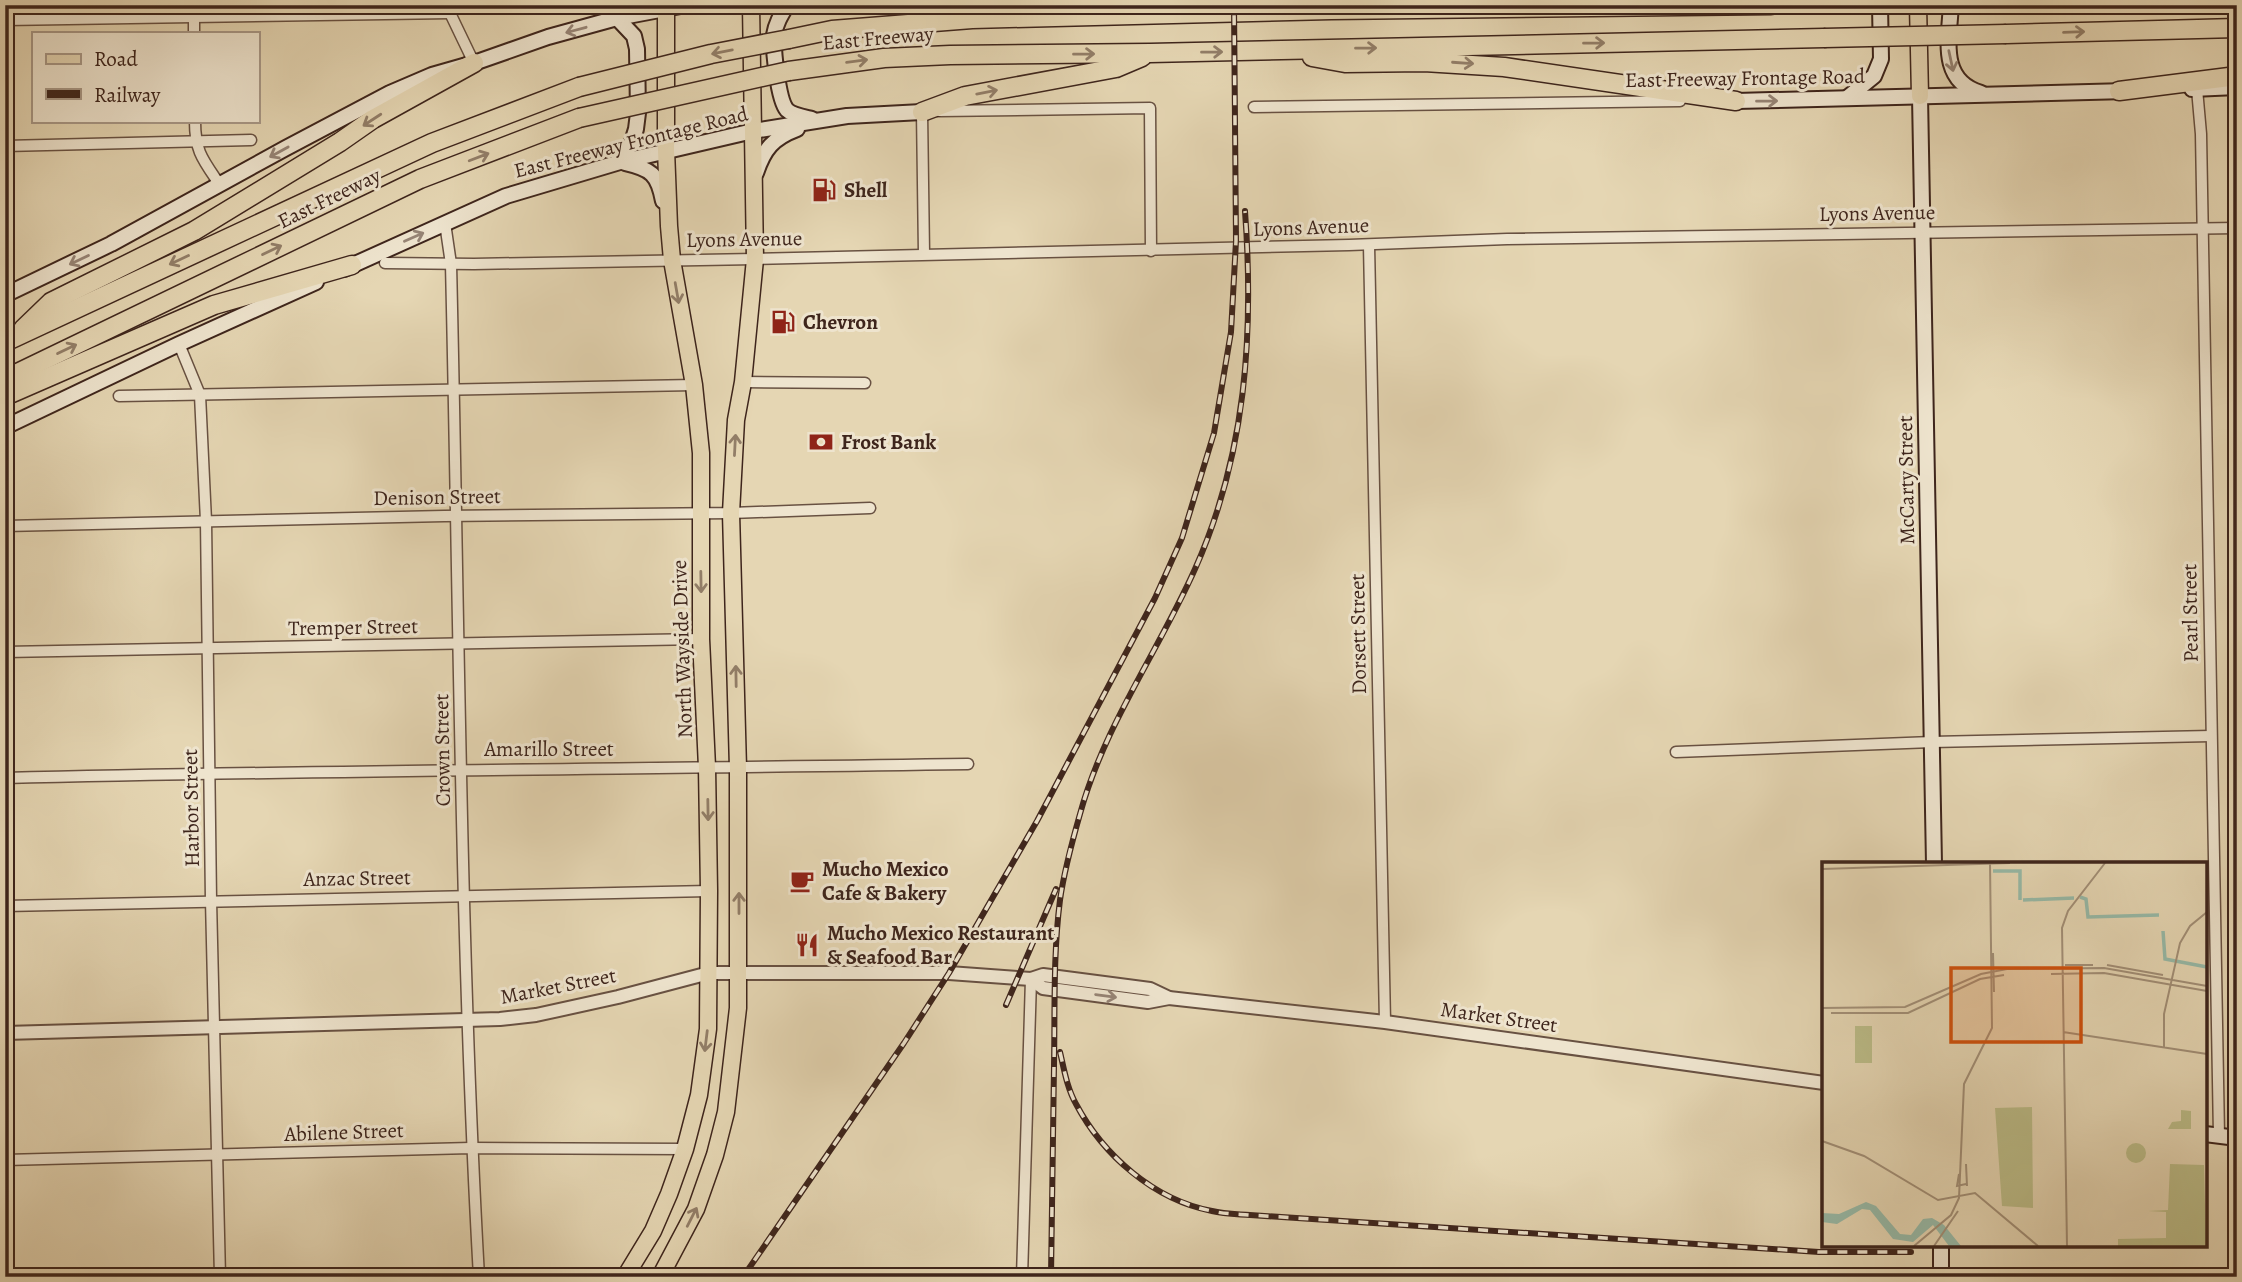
<svg xmlns="http://www.w3.org/2000/svg" width="2242" height="1282" font-family="Alegreya,serif">
<rect width="100%" height="100%" fill="#e5d6b3"/>
<filter id="stains"><feTurbulence type="fractalNoise" baseFrequency=".00286" numOctaves="4"/><feColorMatrix values="0 0 0 0 .2 0 0 0 0 .09 0 0 0 0 .02 0 0 0 .5 -.17"/></filter>
<radialGradient id="worn" r=".72"><stop offset=".6" stop-color="#630" stop-opacity="0"/><stop offset="1" stop-color="#630" stop-opacity=".3"/></radialGradient>
<g fill="none" stroke-linecap="round" stroke-linejoin="round">
<g stroke="#685142" stroke-width="13">
<g id="minor">
<polyline points="194,5 194,33"/>
<polyline points="450,5 450,13 474,63"/>
<polyline points="5,20 450,13"/>
<polyline points="2197,89 2201,134 2219,1136"/>
<polyline points="1254,107 1680,101"/>
<polyline points="939,111 1150,108 1151,251"/>
<path d="M195,121c0,31 8,39 25,64"/>
<polyline points="5,146 251,140"/>
<path d="M445,223l6,41c8,337 9,676 28,1013"/>
<polyline points="1369,245 1385,1022"/>
<polyline points="924,254 922,112 924,112"/>
<polyline points="385,263 474,264 755,259 1349,245 1507,239 2237,228"/>
<polyline points="179,344 200,395 206,521 211,900 220,1277"/>
<polyline points="743,382 865,383"/>
<polyline points="119,396 694,385"/>
<polyline points="5,526 444,516 731,513 870,508"/>
<polyline points="5,652 701,639"/>
<polyline points="1676,752 1932,742 2211,736"/>
<path d="M5,778c321,-8 642,-9 963,-14"/>
<polyline points="5,906 709,891"/>
<polyline points="5,1160 471,1148 685,1149"/>
<polyline points="464,1277 547,1277"/>
<polyline points="1022,1277 1031,979"/>
</g>
</g>
<g stroke="#685142" stroke-width="16">
<g id="tertiary">
<polyline points="1031,979 1043,988 1148,1002 1169,998"/>
<polyline points="5,1033 500,1019 536,1015 618,997 709,973 949,973 1031,979 1043,975 1150,989 1169,998 1385,1022 1824,1083"/>
</g>
</g>
<g stroke="#3e251c" stroke-width="18">
<g id="secondary">
<path d="M787,5c-6,10 -11,18 -13,30 -1,14 4,65 13,75 5,5 17,7 25,9"/>
<path d="M1951,5c-2,34 -12,76 30,88"/>
<polyline points="2192,89 2237,87"/>
<polyline points="1920,96 1934,864"/>
<polyline points="1847,98 1874,76 1881,59 1880,5"/>
<polyline points="1736,101 2127,91"/>
<polyline points="620,162 632,142 636,129 638,113 637,49 634,36 617,18 622,16"/>
<path d="M625,163c26,6 33,11 38,38"/>
<path d="M756,173c8,-24 17,-35 41,-44"/>
<polyline points="344,269 506,196 620,162 753,131 847,116 922,112"/>
<polyline points="5,295 111,244 286,148 390,93 432,75 474,63 548,37 617,18 686,5"/>
<polyline points="5,427 179,344 316,282"/>
<polyline points="2205,1134 2237,1138"/>
<polyline points="1941,1245 1941,1277"/>
</g>
</g>
<g stroke="#3e251c" stroke-width="19">
<g id="primary">
<polyline points="1918,5 1920,96"/>
<polyline points="625,1277 653,1231 669,1194 685,1149 699,1095 708,1029 709,891 707,767 701,639 701,453 694,385 672,260 669,226 666,150 666,8"/>
<polyline points="660,1277 696,1209 715,1155 726,1112 738,1008 738,768 731,513 736,420 743,382 755,259 751,5"/>
</g>
</g>
<g stroke="#3e251c" stroke-width="21">
<g id="motorway">
<polyline points="2006,34 2237,28"/>
<polyline points="789,39 832,30 972,19 1331,10 1771,5"/>
<polyline points="1312,57 1345,63 1424,62 1504,67 1736,101"/>
<polyline points="789,71 884,58 950,55 1150,53 1824,38"/>
<polyline points="2119,91 2237,76"/>
<polyline points="922,112 965,96 1116,68 1142,57"/>
<polyline points="23,329 51,302 194,231 340,142 373,119 474,63"/>
<polyline points="5,342 432,143 579,87"/>
<polyline points="5,379 420,179 579,118"/>
<polyline points="5,394 12,393 214,305 352,265"/>
</g>
</g>
<use href="#minor" stroke="#eee4ce" stroke-width="10"/>
<use href="#tertiary" stroke="#eee4ce" stroke-width="12"/>
<use href="#secondary" stroke="#eee4ce" stroke-width="14"/>
<use href="#primary" stroke="#e5d6b3" stroke-width="16"/>
<use href="#motorway" stroke="#e5d6b3" stroke-width="18"/>
<g stroke="#3e251c" stroke-width="6">
<g id="rail">
<polyline points="1006,1005 1056,889"/>
<path d="M1060,1052c4,17 7,36 16,52 27,51 78,96 136,107 12,3 25,3 38,4l569,37h92"/>
<polyline points="743,1277 904,1043 949,973 1037,821 1155,598 1182,538 1214,433 1231,332 1236,241 1234,5"/>
<path d="M1051,1277c1,-70 2,-141 3,-211 1,-55 -1,-111 6,-166 4,-28 12,-58 20,-86 24,-88 78,-162 115,-245 51,-114 59,-235 50,-358"/>
</g>
</g>
<use href="#rail" stroke="#eee4ce" stroke-width="3.5" stroke-dasharray="10" stroke-linecap="butt"/>
<g stroke="#3e251c" stroke-width="21" stroke-linecap="butt">
<g id="motorway-bridge">
<polyline points="1824,38 2006,34"/>
<polyline points="579,87 711,54 789,39"/>
<polyline points="579,118 789,71"/>
</g>
</g>
<use href="#motorway-bridge" stroke="#e5d6b3" stroke-width="18"/>
</g>
<defs><path id="oneway-shaft" d="M-6 0H5M1.5-3L5.5 0L1.5 3" fill="none" stroke-width="1.6" stroke-linecap="round" stroke-linejoin="round" transform="scale(1.75)"/></defs>
<g stroke="#968475">
<use href="#oneway-shaft" transform="translate(576 30) rotate(165)"/>
<use href="#oneway-shaft" transform="translate(1951 61) rotate(78)"/>
<use href="#oneway-shaft" transform="translate(1767 101) rotate(-1)"/>
<use href="#oneway-shaft" transform="translate(279 152) rotate(151)"/>
<use href="#oneway-shaft" transform="translate(414 237) rotate(-24)"/>
<use href="#oneway-shaft" transform="translate(79 260) rotate(154)"/>
<use href="#oneway-shaft" transform="translate(1106 996) rotate(8)"/>
</g>
<g stroke="#927e68">
<use href="#oneway-shaft" transform="translate(2074 32) rotate(-2)"/>
<use href="#oneway-shaft" transform="translate(1594 43) rotate(-1)"/>
<use href="#oneway-shaft" transform="translate(1366 48) rotate(-1)"/>
<use href="#oneway-shaft" transform="translate(722 52) rotate(169)"/>
<use href="#oneway-shaft" transform="translate(1212 52) rotate(-1)"/>
<use href="#oneway-shaft" transform="translate(1084 54) rotate(-1)"/>
<use href="#oneway-shaft" transform="translate(857 61) rotate(-7)"/>
<use href="#oneway-shaft" transform="translate(1463 63) rotate(4)"/>
<use href="#oneway-shaft" transform="translate(987 92) rotate(-11)"/>
<use href="#oneway-shaft" transform="translate(372 120) rotate(147)"/>
<use href="#oneway-shaft" transform="translate(479 157) rotate(-21)"/>
<use href="#oneway-shaft" transform="translate(272 250) rotate(-26)"/>
<use href="#oneway-shaft" transform="translate(179 260) rotate(155)"/>
<use href="#oneway-shaft" transform="translate(677 293) rotate(80)"/>
<use href="#oneway-shaft" transform="translate(67 349) rotate(-26)"/>
<use href="#oneway-shaft" transform="translate(735 445) rotate(-87)"/>
<use href="#oneway-shaft" transform="translate(701 582) rotate(89)"/>
<use href="#oneway-shaft" transform="translate(736 676) rotate(-91)"/>
<use href="#oneway-shaft" transform="translate(708 810) rotate(89)"/>
<use href="#oneway-shaft" transform="translate(739 903) rotate(-90)"/>
<use href="#oneway-shaft" transform="translate(706 1041) rotate(97)"/>
<use href="#oneway-shaft" transform="translate(692 1217) rotate(-63)"/>
</g>
<defs>
<g id="fuel-bare" transform="scale(1.89)"><path d="M-5.5-6h7V0h2V4h1.3V-2.5L3-4.5l.8-.8L6-3V5H2.5V1h-1V6h-7ZM-4.2-4.7v3.2H.2V-4.7Z" fill="#8f2418" stroke="#eee4ce" stroke-width="2.5" paint-order="stroke"/></g>
<g id="bank-bare" transform="scale(1.89)"><path d="M-6-4H6V4H-6ZM0-2.3a2.3 2.3 0 1 0 0 4.6a2.3 2.3 0 1 0 0-4.6Z" fill="#8f2418" stroke="#eee4ce" stroke-width="2.5" paint-order="stroke"/></g>
<g id="cafe-bare" transform="scale(1.89)"><path d="M-5.5-4.5H6V0H3Q3 3.5 0 3.5H-2.5Q-5.5 3.5-5.5 0ZM3-3.2v2h1.7v-2ZM-6 4.5H4V6H-6Z" fill="#8f2418" stroke="#eee4ce" stroke-width="2.5" paint-order="stroke"/></g>
<g id="restaurant-bare" transform="scale(1.89)"><path d="M-5-6h1v4h1v-4h1v4h1v-4h1v5L-1.5 .5V6h-2V.5L-5-1ZM5-6V6H3V1.5H1.5Q1.5-4 5-6Z" fill="#8f2418" stroke="#eee4ce" stroke-width="2.5" paint-order="stroke"/></g>
</defs>
<g fill-rule="evenodd">
<use href="#fuel-bare" x="824" y="190"/>
<use href="#fuel-bare" x="783" y="322"/>
<use href="#bank-bare" x="821" y="442"/>
<use href="#cafe-bare" x="802" y="881"/>
<use href="#restaurant-bare" x="807" y="945"/>
</g>
<g text-anchor="middle" stroke-width="6" stroke-linejoin="round" paint-order="stroke">
<g font-size="21" fill="#3e251c" stroke="#eee4ce">
<text transform="translate(878 38) rotate(-5)" y="7">East Freeway</text>
<text transform="translate(1745 78) rotate(-1)" y="7">East Freeway Frontage Road</text>
<text transform="translate(631 142) rotate(-14)" y="7">East Freeway Frontage Road</text>
<text transform="translate(329 198) rotate(-26)" y="7">East Freeway</text>
<text transform="translate(1877 213) rotate(-1)" y="7">Lyons Avenue</text>
<text transform="translate(1311 227) rotate(-2)" y="7">Lyons Avenue</text>
<text transform="translate(744 239) rotate(-1)" y="7">Lyons Avenue</text>
<text transform="translate(1906 480) rotate(-91)" y="7">McCarty Street</text>
<text transform="translate(437 497) rotate(-1)" y="7">Denison Street</text>
<text transform="translate(2190 613) rotate(-91)" y="7">Pearl Street</text>
<text transform="translate(353 627) rotate(-1)" y="7">Tremper Street</text>
<text transform="translate(1358 634) rotate(-91)" y="7">Dorsett Street</text>
<text transform="translate(682 649) rotate(-92)" y="7">North Wayside Drive</text>
<text x="549" y="756">Amarillo Street</text>
<text transform="translate(442 750) rotate(-91)" y="7">Crown Street</text>
<text transform="translate(191 808) rotate(-91)" y="7">Harbor Street</text>
<text transform="translate(357 878) rotate(-1)" y="7">Anzac Street</text>
<text transform="translate(558 986) rotate(-11)" y="7">Market Street</text>
<text transform="translate(1499 1017) rotate(8)" y="7">Market Street</text>
<text transform="translate(344 1132) rotate(-2)" y="7">Abilene Street</text>
</g>
<g font-size="21" font-weight="bold" fill="#3e251c" stroke="#eee4ce" text-anchor="start">
<text x="844" y="197">Shell</text>
<text x="803" y="329">Chevron</text>
<text x="841" y="449">Frost Bank</text>
<text x="822" y="876">Mucho Mexico<tspan x="822" dy="24">Cafe &amp; Bakery</tspan></text>
<text x="827" y="940">Mucho Mexico Restaurant<tspan x="827" dy="24">&amp; Seafood Bar</tspan></text>
</g>
</g>
<g transform="translate(1822 862)">
<rect width="385" height="385" fill="#e5d6b3"/>
<path d="M33,164h17v37h-17zM210,245l1,101 -31,-2 -7,-98zM359,248l10,1v18h-23l4,-7 9,-1zM304 291a10 10 0 1 1 20 0a10 10 0 1 1-20 0ZM348,302l34,1 2,81h-88v-7l48,-1v-26l-18,-1 20,-1z" fill="#bbbc88"/>
<path d="M44,340l10,4 24,28 11,1 12,-16 9,-1 12,7 17,21h-12l-16,-21 -20,17 -20,-3 -23,-29 -8,-1 -25,15 -15,-2v-9l17,1z" fill="#97baa8"/>
<path fill="none" stroke="#97baa8" stroke-width="3.5" d="M171,9h27v29M258,35l6,2 2,18 71,-2M201,38l51,-2M341,69l2,28 42,8"/>
<path fill="none" stroke="#a28f77" stroke-width="2" d="M0,7l188,-6M171,91l1,39M243,103h28M285,103l56,10M229,112l53,-1 103,18M0,146l83,-1 76,-33 26,-5 97,-1 103,18M9,151h77l72,-34 24,-4M241,170l144,22M342,186v-34l16,-71 10,-17 17,-14M0,279l42,15 74,44 37,-7 63,53M144,302l1,22M137,312l-2,12 9,-2M92,384l37,-31 8,-17 5,-114 28,-56 -2,-165M112,384l24,-35M245,384l-5,-318 6,-17 37,-48"/>
<path fill="#ce510e" fill-opacity="0.15" stroke="#ce510e" stroke-width="3.5" d="M129,106h130v74h-130z"/>
<rect width="385" height="385" fill="none" stroke="#3e251c" stroke-width="3.5"/>
</g>
<rect width="2242" height="1282" fill="none" stroke="#e5d6b3" stroke-width="28"/>
<rect x="7" y="7" width="2228" height="1268" fill="none" stroke="#3e251c" stroke-width="3.5"/>
<rect x="14" y="14" width="2214" height="1254" fill="none" stroke="#3e251c" stroke-width="2"/>
<rect x="32" y="32" width="228" height="91" fill="#eee4ce" stroke="#a89887" stroke-width="2"/>
<rect x="46" y="54" width="35" height="10" fill="#e5d6b3" stroke="#a89887" stroke-width="2"/>
<text x="94" y="66" font-size="21" fill="#3e251c">Road</text>
<rect x="46" y="89" width="35" height="10" fill="#3e251c" stroke="#a89887" stroke-width="2"/>
<text x="94" y="102" font-size="21" fill="#3e251c">Railway</text>
<rect width="100%" height="100%" filter="url(#stains)"/>
<rect width="100%" height="100%" fill="url(#worn)"/>
</svg>
